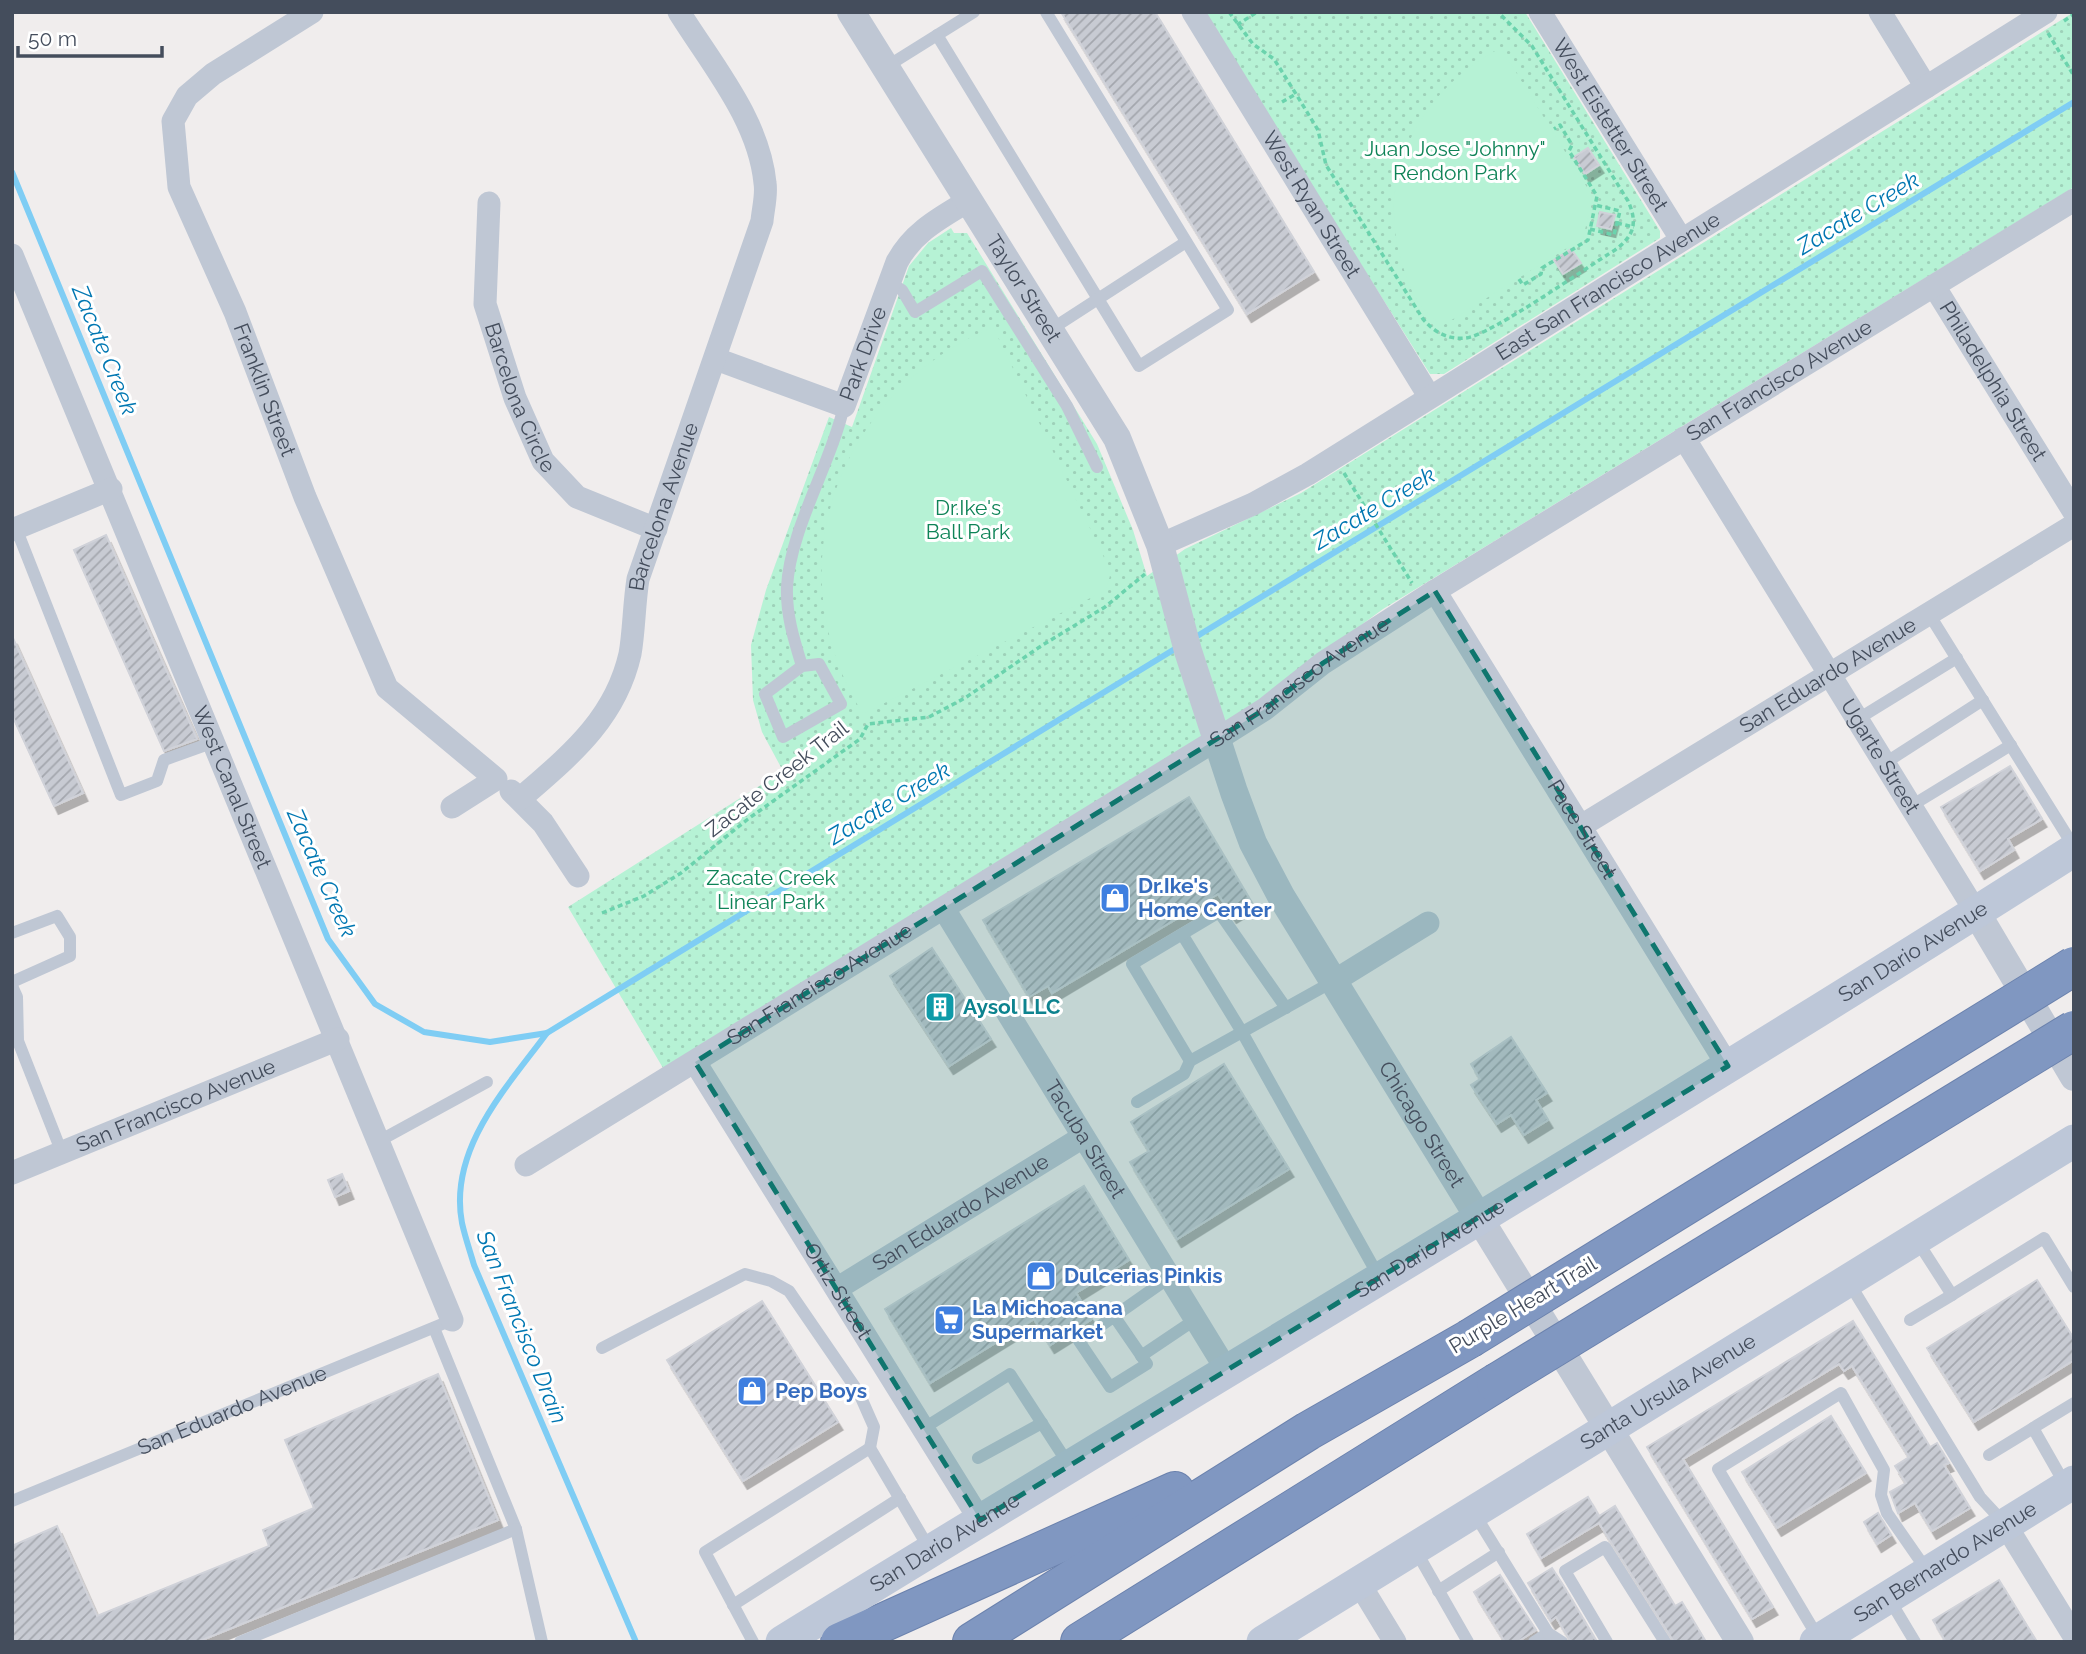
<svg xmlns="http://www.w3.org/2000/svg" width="2086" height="1654" font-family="Raleway,sans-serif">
<defs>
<pattern id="grass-dots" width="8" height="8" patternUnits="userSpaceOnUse" patternTransform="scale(1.75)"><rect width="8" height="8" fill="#b6f2d5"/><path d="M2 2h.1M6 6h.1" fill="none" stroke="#9ed1b9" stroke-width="1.8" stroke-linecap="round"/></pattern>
<pattern id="building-hatch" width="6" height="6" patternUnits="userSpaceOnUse" patternTransform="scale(1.75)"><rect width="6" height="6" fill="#c8cbd3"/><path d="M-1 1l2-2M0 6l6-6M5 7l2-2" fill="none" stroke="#a4a7ae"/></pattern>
<filter id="shadow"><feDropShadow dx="4.5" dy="8" stdDeviation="0" flood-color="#0004"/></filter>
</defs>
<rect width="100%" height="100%" fill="#f0eded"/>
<g fill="url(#grass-dots)">
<polygon points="1202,12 1525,12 1660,231 1660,238 1444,374 1430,374"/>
<polygon points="2074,12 2074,187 1383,609 1254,704 663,1068 568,907 783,771 762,732 753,700 751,645 766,590 829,417 852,427 909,266 928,243 951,228 954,233 967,233 1097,444 1133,530 1147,576 1185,549 1301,493"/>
</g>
<g fill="#b6f2d5">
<path d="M1501,48l92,149 -10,41 -141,88c-7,-7 -17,-14 -23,-23 -10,-14 -15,-33 -20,-50 -21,-85 26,-167 102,-205z"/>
<path d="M993,327l118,245 -5,18 -243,124c-91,-146 -25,-322 130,-387z"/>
</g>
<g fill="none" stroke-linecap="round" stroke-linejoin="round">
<g stroke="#7fcdf4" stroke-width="6">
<polyline points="12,172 328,939 375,1004 424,1032 490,1042 547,1033 1178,647"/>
<polyline points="1194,638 2074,102"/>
<path d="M547,1033c-40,54 -99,116 -85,190 3,14 8,28 12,42l162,377"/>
</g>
</g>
<g fill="url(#building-hatch)" stroke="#d0d2d9" stroke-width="2" filter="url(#shadow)">
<polygon points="1061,12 1155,12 1314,272 1247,314"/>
<polygon points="1588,148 1599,165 1585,174 1574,157"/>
<polygon points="1600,212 1615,215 1611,229 1597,226"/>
<polygon points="1571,249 1581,263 1563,274 1554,260"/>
<polygon points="106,535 197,739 164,751 74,550"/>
<polygon points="12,636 83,793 54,806 12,715"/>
<polygon points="2010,766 2042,819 2008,839 2014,850 1980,871 1941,807"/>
<polygon points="1189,797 1252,903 1232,915 1218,894 1052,993 1048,986 1029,997 983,920"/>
<polygon points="932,948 991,1039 949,1066 890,976"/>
<polygon points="1511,1037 1547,1093 1536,1100 1548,1120 1524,1135 1511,1115 1497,1124 1471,1085 1480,1079 1471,1064"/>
<polygon points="1224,1064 1289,1169 1177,1239 1130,1162 1149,1151 1131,1122"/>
<polygon points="342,1174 349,1191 335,1197 328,1180"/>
<polygon points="1084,1186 1129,1260 1076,1293 1092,1319 1050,1345 1034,1319 930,1383 885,1309"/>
<polygon points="2037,1280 2074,1339 2074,1360 1974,1422 1927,1348"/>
<polygon points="762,1301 838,1422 743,1481 667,1360"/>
<polygon points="1853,1321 1930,1447 1937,1443 1949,1463 1944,1465 1970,1508 1932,1531 1915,1503 1898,1513 1890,1492 1906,1483 1895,1466 1909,1457 1852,1366 1844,1371 1839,1364 1683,1459 1773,1607 1752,1619 1647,1447"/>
<polygon points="438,1374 498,1520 197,1642 12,1642 12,1546 57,1526 97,1616 269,1546 263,1530 314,1508 285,1440"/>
<polygon points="1831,1416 1866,1473 1777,1528 1742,1472"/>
<polygon points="1588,1497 1599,1516 1615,1506 1675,1606 1682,1602 1706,1642 1674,1642 1599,1523 1541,1558 1527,1534"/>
<polygon points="1878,1513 1891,1535 1877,1544 1864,1522"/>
<polygon points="1552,1568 1563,1585 1597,1642 1571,1642 1556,1617 1551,1621 1528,1583"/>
<polygon points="1500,1575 1536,1630 1517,1642 1505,1642 1474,1592"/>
<polygon points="1999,1580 2037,1642 1946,1642 1933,1620"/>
</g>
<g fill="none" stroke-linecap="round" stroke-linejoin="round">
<g stroke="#6b82ad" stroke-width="40">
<g id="motorway">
<polyline points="840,1642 1175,1491"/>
<polyline points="972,1642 1308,1431 1469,1339"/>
<polyline points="1080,1642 1496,1383"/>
</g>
</g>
<g stroke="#6bd3ad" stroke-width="3.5" stroke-dasharray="5 3.5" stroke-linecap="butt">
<path d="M1229,12l24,32 21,15 22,35 22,36 8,35 97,154c11,13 25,21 43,19 25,-3 121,-71 149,-88 19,-14 23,-27 13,-49l-96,-155 -34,-34"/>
<polyline points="2064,21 2074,14"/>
<polyline points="1237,25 1257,12"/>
<polyline points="2048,33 2074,76"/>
<polyline points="1282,102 1296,94"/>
<polyline points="1617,223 1634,227"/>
<polyline points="1590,229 1614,235 1620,211 1595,205"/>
<polyline points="1519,279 1523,285 1541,274 1542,268 1588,240 1597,196 1569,151 1572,145 1560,125 1554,129"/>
<polyline points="1344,473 1412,583"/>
<polyline points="602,913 644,896 681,873 748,819 860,739 868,724 929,717 965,698 1041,646 1105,607 1145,574"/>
</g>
<g stroke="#bfc7d4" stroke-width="12">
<polyline points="937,35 1139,366 1228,310 1046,12"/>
<polyline points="886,67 974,12"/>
<polyline points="889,282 902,290 915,312 982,271 1067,406 1097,467"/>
<polyline points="1050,330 1186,242"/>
<polyline points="16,528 121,795 157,781 164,760 214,742"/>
<polyline points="1929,614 2074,847"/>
<path d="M802,666l17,-2 22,40 -58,33 -18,-43 37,-28c-8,-26 -16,-51 -15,-79 3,-58 44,-123 57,-181"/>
<polyline points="1858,719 1957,658"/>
<polyline points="1885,763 1983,700"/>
<polyline points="1911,806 2011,745"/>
<polyline points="12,933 57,916 70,937 70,956 12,982"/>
<polyline points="1182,934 1242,1032 1379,1277"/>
<polyline points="12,986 17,997 18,1041 62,1153"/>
<polyline points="1190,1061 1132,964 1219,912 1286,1008"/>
<polyline points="1137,1102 1184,1074 1190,1061 1334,981"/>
<polyline points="379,1141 487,1082"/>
<polyline points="1916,1239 1952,1295 2044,1238 2074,1287"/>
<polyline points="1848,1281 1980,1497 2005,1524"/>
<polyline points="1114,1316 1147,1364 1110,1387 1079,1341 1170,1277"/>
<polyline points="1910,1320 1952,1295"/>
<polyline points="434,1328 516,1529 542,1642"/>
<polyline points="602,1348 745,1274 771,1281 789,1291 859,1393 874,1427 870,1448"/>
<polyline points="1141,1356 1196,1319"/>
<polyline points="924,1428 1010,1374 1069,1465"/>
<polyline points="1989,1455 2033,1428"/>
<polyline points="978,1458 1042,1423"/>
<polyline points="2066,1486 2033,1428 2074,1403"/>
<path id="s1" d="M12,1501l440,-181"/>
<polyline points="1474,1513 1548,1633 1534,1642"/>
<polyline points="1416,1551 1468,1642"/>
<polyline points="1438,1591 1499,1552"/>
<polyline points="1888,1597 1915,1642"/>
<polyline points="733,1605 900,1498"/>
<polyline points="1548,1633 1562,1642"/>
<polyline points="1819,1639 1718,1469 1841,1393 1884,1470 1881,1495 1887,1513 1928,1572"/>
<polyline points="240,1642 516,1529"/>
<polyline points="753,1642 705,1552 870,1448 930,1550"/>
<polyline points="1607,1642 1565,1571 1605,1547 1665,1642"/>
</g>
<g stroke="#bfc7d4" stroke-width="23">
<path id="s2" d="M312,12l-99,62 -26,22 -14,25 6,66 56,125 70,185 82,191 109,91 -44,28"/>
<path id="s3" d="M1193,12l236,384"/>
<path id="s4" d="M1540,12l141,227"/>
<polyline points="1880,12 1926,87"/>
<path id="s5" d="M489,203l-4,101 30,94 28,63 34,36 79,32"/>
<path id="s6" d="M12,255l440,1065"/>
<path id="s7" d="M1934,286l140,226"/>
<path id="s8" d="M716,359l128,47 53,-144c16,-30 43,-44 71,-61"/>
<path id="s9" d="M1684,438l292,474"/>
<polyline points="12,530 111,489"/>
<path id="s10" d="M1160,545l93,-41 55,-30 738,-462"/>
<path id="s11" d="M1435,591l293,475"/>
<polyline points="511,791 543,823 578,876"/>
<path id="s12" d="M521,798c48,-42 94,-78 109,-144 4,-22 4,-50 8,-75l124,-358c1,-12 5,-26 3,-38 -6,-63 -53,-118 -86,-171"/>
<path id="s13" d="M1581,826l493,-301"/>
<path id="s14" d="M944,909l282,460"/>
<polyline points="1334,981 1428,923"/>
<path id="s15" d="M695,1062l285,458"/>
<path id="s16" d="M526,1165l690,-425 49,-31 58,-46 112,-72 639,-391"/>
<path id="s17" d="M12,1173l326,-134"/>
<path id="s18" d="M838,1288l245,-151"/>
<polyline points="2005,1524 2074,1636"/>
<polyline points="1359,1583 1395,1642"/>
</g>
<g stroke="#bfc7d4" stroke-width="28">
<path id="s19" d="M851,12l266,426 43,107 28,106 46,141 19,51 28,53 459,746"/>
<polyline points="1976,912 2074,1077"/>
</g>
<g stroke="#bdc7d8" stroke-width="33">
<path id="s20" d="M782,1642c430,-265 866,-520 1292,-792"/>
<path id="s21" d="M1263,1642l811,-501"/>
<path id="s22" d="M1816,1642l258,-160"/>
</g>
<use href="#motorway" stroke="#8097c1" stroke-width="38"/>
<g stroke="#6b82ad" stroke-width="40" stroke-linecap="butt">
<g id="motorway-bridge">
<polyline points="1469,1339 2074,966"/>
<polyline points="1496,1383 2074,1030"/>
</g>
</g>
<use href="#motorway-bridge" stroke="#8097c1" stroke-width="38"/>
</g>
<path fill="#0f766e" fill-opacity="0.2" stroke="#0f766e" stroke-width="5" stroke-dasharray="14 9" stroke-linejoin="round" d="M1435,591l293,475 -748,454 -285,-458 570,-353 58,-46z"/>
<defs>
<g id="shop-square" transform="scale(1.575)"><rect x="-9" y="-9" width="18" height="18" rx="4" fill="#3f7fe0" stroke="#fff"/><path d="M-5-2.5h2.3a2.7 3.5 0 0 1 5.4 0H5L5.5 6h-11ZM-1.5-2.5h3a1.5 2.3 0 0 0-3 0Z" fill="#fff"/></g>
<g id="building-square" transform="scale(1.575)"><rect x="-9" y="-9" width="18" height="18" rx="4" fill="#0f9aa8" stroke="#fff"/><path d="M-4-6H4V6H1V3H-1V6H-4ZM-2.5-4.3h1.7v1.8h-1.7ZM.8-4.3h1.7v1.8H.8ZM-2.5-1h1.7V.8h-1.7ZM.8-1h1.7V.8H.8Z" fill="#fff"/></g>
<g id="supermarket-square" transform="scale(1.575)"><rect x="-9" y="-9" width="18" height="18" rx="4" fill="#3f7fe0" stroke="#fff"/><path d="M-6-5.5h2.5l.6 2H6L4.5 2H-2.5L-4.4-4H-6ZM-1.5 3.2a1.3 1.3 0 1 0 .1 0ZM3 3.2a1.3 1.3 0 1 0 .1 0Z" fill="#fff"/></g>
</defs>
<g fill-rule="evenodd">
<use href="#shop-square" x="1115" y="898"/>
<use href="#building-square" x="940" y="1007"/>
<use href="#shop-square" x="1041" y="1276"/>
<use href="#supermarket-square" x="949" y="1320"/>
<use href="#shop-square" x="752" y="1391"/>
</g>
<g text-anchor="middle" stroke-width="6" stroke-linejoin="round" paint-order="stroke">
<g font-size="21" fill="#444d5c" stroke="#fff">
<text dy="7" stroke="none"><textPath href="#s4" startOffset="133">West Eistetter Street</textPath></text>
<text dy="7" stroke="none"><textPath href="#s3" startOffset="226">West Ryan Street</textPath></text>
<text dy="7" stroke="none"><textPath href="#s10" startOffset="518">East San Francisco Avenue</textPath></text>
<text dy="7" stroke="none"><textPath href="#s19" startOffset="326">Taylor Street</textPath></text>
<text dy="7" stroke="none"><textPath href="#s8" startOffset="192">Park Drive</textPath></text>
<text dy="7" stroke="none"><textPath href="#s16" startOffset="1479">San Francisco Avenue</textPath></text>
<text dy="7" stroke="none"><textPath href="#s7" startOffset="112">Philadelphia Street</textPath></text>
<text dy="7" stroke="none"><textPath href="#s2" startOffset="466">Franklin Street</textPath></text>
<text dy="7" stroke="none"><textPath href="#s5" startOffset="201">Barcelona Circle</textPath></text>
<text dy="7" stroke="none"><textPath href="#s12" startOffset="336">Barcelona Avenue</textPath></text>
<text dy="7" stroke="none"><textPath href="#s13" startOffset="289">San Eduardo Avenue</textPath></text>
<text dy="7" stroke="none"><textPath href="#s16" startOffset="912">San Francisco Avenue</textPath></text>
<text dy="7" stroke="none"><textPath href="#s9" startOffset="374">Ugarte Street</textPath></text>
<text transform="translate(777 779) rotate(-38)" y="7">Zacate Creek Trail</text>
<text dy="7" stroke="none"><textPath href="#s6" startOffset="576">West Canal Street</textPath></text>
<text dy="7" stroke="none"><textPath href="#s11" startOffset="280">Pace Street</textPath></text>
<text dy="7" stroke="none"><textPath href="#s20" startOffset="1325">San Dario Avenue</textPath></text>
<text dy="7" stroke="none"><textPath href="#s16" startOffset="345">San Francisco Avenue</textPath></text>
<text dy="7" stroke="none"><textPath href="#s17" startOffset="177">San Francisco Avenue</textPath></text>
<text dy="7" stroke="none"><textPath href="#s19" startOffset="1258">Chicago Street</textPath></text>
<text dy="7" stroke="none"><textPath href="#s14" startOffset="270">Tacuba Street</textPath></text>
<text dy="7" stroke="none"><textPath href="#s18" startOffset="144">San Eduardo Avenue</textPath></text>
<text dy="7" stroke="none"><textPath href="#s20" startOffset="758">San Dario Avenue</textPath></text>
<text dy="7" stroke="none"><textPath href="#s15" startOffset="270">Ortiz Street</textPath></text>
<text transform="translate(1523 1305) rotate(-31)" y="7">Purple Heart Trail</text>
<text dy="7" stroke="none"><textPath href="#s21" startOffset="476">Santa Ursula Avenue</textPath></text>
<text dy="7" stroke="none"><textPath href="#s1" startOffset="238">San Eduardo Avenue</textPath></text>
<text dy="7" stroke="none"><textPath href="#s20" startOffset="191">San Dario Avenue</textPath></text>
<text dy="7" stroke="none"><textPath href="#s22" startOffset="152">San Bernardo Avenue</textPath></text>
</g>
<g font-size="21" fill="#0e8357" stroke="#fff">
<text x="1455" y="156">Juan Jose "Johnny"<tspan x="1455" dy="24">Rendon Park</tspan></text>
<text x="968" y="515">Dr.Ike's<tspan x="968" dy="24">Ball Park</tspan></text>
<text x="771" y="885">Zacate Creek<tspan x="771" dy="24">Linear Park</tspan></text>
</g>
<g font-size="21" font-weight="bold" fill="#366cbe" stroke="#fff" text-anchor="start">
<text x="1138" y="893">Dr.Ike's<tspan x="1138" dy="24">Home Center</tspan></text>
<text x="1064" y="1283">Dulcerias Pinkis</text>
<text x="972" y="1315">La Michoacana<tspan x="972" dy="24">Supermarket</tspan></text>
<text x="775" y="1398">Pep Boys</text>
</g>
<g font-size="21" font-weight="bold" fill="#0d838f" stroke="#fff" text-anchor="start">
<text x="963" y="1014">Aysol LLC</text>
</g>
<g font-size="23" font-style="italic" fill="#0077b2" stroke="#fff">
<text transform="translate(1858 213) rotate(-31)" y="8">Zacate Creek</text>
<text transform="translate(105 350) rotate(68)" y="8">Zacate Creek</text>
<text transform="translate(1374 508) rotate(-31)" y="8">Zacate Creek</text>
<text transform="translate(889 803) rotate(-31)" y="8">Zacate Creek</text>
<text transform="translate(322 873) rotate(66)" y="8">Zacate Creek</text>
<text transform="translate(522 1327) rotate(68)" y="8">San Francisco Drain</text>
</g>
</g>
<rect width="2086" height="1654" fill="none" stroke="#444d5c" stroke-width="28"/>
<path d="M18 46v10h144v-10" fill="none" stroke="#444d5c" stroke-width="3.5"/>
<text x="28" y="46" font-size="21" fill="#444d5c" stroke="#ffffff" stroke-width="5" paint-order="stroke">50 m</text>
</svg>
